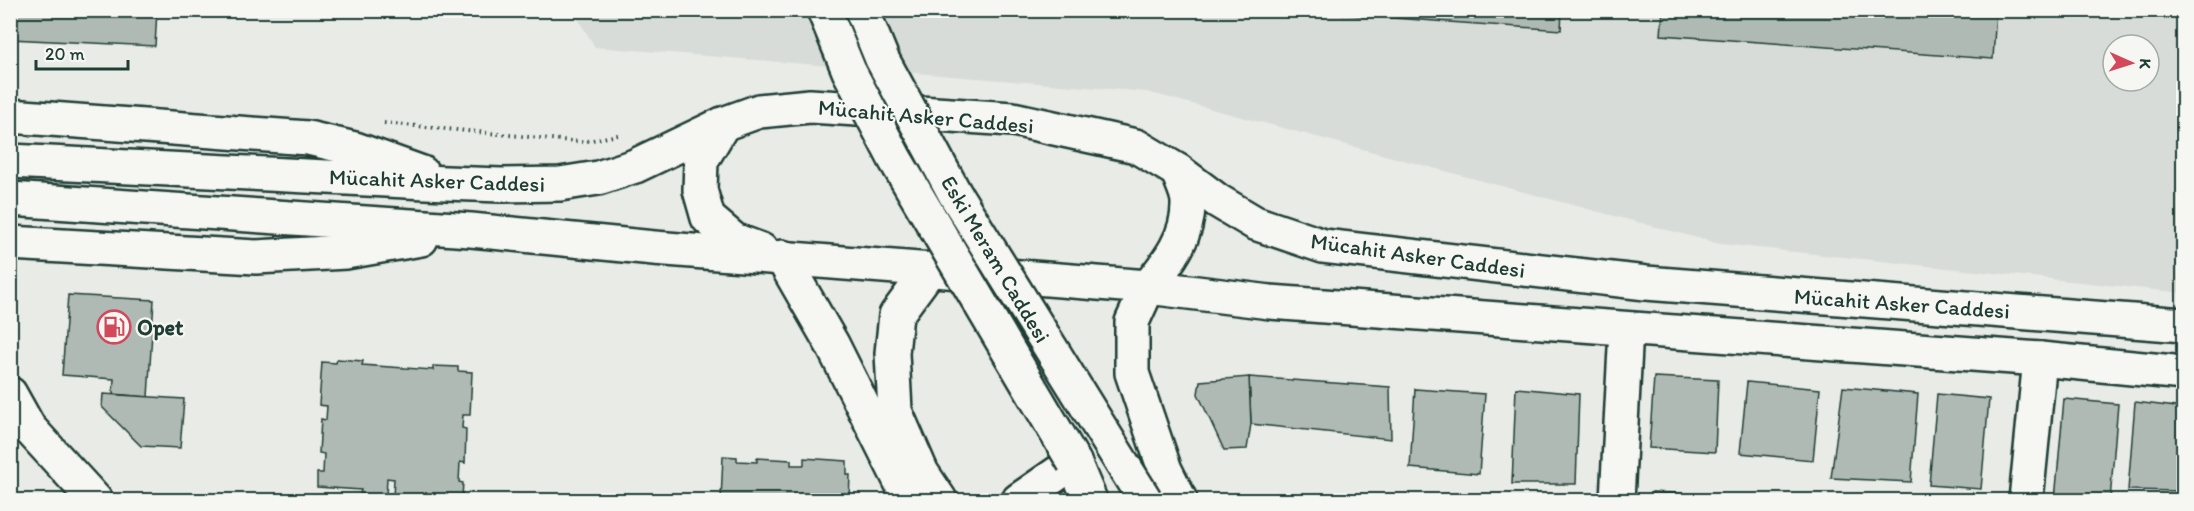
<svg xmlns="http://www.w3.org/2000/svg" width="2194" height="511" font-family="Itim,sans-serif">
<rect width="100%" height="100%" fill="#e9ebe7"/>
<filter id="ink" filterUnits="userSpaceOnUse"><feTurbulence type="fractalNoise" baseFrequency=".0167" numOctaves="2"/><feDisplacementMap in="SourceGraphic" scale="12" xChannelSelector="R" yChannelSelector="G"/><feConvolveMatrix kernelMatrix="1 2 1 2 8 2 1 2 1" color-interpolation-filters="sRGB"/></filter>
<g filter="url(#ink)">
<path fill="#d8dcd8" fill-rule="evenodd" d="M573,11h1610v282l-463,-49 -573,-152 -552,-45zM2113,45h36v36h-36z"/>
<g fill="#b0bab5" stroke="#1f3d34" stroke-width="1.5">
<polygon points="10,10 157,10 155,46 10,39"/>
<polygon points="1309,10 1562,10 1561,30 1309,12"/>
<polygon points="1663,10 1996,10 1993,59 1661,35"/>
<polygon points="68,295 154,300 148,397 113,394 114,379 62,375"/>
<polygon points="337,359 363,361 362,365 433,370 433,366 458,367 458,371 472,372 470,415 463,415 462,428 466,429 465,463 460,462 459,482 463,483 462,496 419,494 418,498 393,497 394,479 387,478 386,496 360,494 361,490 317,487 317,473 323,473 324,454 319,453 321,419 326,420 327,406 319,405 322,362 336,363"/>
<polygon points="1249,377 1390,387 1391,439 1251,424"/>
<polygon points="1249,377 1251,424 1247,449 1224,450 1198,394 1200,381"/>
<polygon points="1654,377 1718,380 1715,452 1649,448"/>
<polygon points="1747,382 1820,389 1813,460 1740,453"/>
<polygon points="1843,387 1918,394 1911,482 1831,478"/>
<polygon points="1516,388 1579,394 1576,484 1512,484"/>
<polygon points="1415,389 1485,394 1479,474 1410,468"/>
<polygon points="103,394 184,399 180,448 141,446 102,407"/>
<polygon points="1937,394 1989,399 1981,489 1929,485"/>
<polygon points="2064,399 2118,404 2110,500 2055,500"/>
<polygon points="2135,402 2184,408 2181,491 2128,490"/>
<polygon points="723,456 737,457 737,461 757,462 757,458 791,460 791,465 804,465 804,458 847,461 847,475 850,475 849,500 716,500 721,500"/>
<polygon points="1652,492 1707,495 1706,500 1652,500"/>
<polygon points="1739,496 1794,500 1738,500"/>
</g>
<g fill="none" stroke-linecap="round" stroke-linejoin="round">
<g stroke="#1f3d34" stroke-width="38">
<g id="minor">
<polyline points="782,257 832,344 910,500"/>
<polyline points="930,269 896,315 892,353 895,411 922,473 940,500"/>
<polyline points="1148,287 1132,322 1132,373 1165,470 1180,500"/>
<polyline points="10,394 29,428 95,500"/>
<polyline points="1019,500 1074,462"/>
<polyline points="1617,500 1626,329"/>
<polyline points="2026,500 2040,359"/>
</g>
</g>
<g stroke="#1f3d34" stroke-width="38">
<g id="major">
<polyline points="10,116 308,138 355,149 422,173"/>
<polyline points="723,124 701,161 700,190 708,218 734,240 761,250"/>
<polyline points="10,161 446,183 501,185 560,184 598,178 635,166 723,124 759,111 810,106 1013,119 1136,146 1178,171 1218,201 1255,223 1323,246 1646,283 2184,325"/>
<polyline points="10,199 471,230 654,248 1148,287 1270,302 2040,359 2184,373"/>
<polyline points="10,243 256,257 346,252 421,239"/>
<path d="M1148,287c20,-24 41,-51 40,-84 0,-10 -7,-22 -10,-32"/>
<polyline points="1074,462 1090,500"/>
</g>
</g>
<polyline stroke="#1f3d34" stroke-width="4" stroke-dasharray="1.5 4.5" stroke-linecap="butt" points="384,123 582,142 618,135"/>
<use href="#minor" stroke="#f6f6f2" stroke-width="33"/>
<use href="#major" stroke="#f6f6f2" stroke-width="33"/>
<g stroke="#1f3d34" stroke-width="38" stroke-linecap="butt">
<g id="major-bridge">
<polyline points="824,10 849,71 895,159 1074,462"/>
<polyline points="862,10 882,59 955,194 1145,500"/>
</g>
</g>
<use href="#major-bridge" stroke="#f6f6f2" stroke-width="33"/>
</g>
</g>
<defs>
<g id="fuel-ring" transform="scale(1.725)"><circle r="9.5" fill="#f6f6f2" stroke="#d1495b" stroke-width="1.5"/><path d="M-5.5-6h7V0h2V4h1.3V-2.5L3-4.5l.8-.8L6-3V5H2.5V1h-1V6h-7ZM-4.2-4.7v3.2H.2V-4.7Z" fill="#d1495b"/></g>
</defs>
<g fill-rule="evenodd">
<use href="#fuel-ring" x="114" y="327"/>
</g>
<g text-anchor="middle" stroke-width="4.5" stroke-linejoin="round" paint-order="stroke">
<g font-size="22" fill="#1f3d34" stroke="#f6f6f2">
<text transform="translate(926 116) rotate(5)" y="8">Mücahit Asker Caddesi</text>
<text transform="translate(437 180) rotate(2)" y="8">Mücahit Asker Caddesi</text>
<text transform="translate(1418 255) rotate(8)" y="8">Mücahit Asker Caddesi</text>
<text transform="translate(996 259) rotate(59)" y="8">Eski Meram Caddesi</text>
<text transform="translate(1902 303) rotate(4)" y="8">Mücahit Asker Caddesi</text>
</g>
<g font-size="22" font-weight="bold" fill="#1f3d34" stroke="#f6f6f2" text-anchor="start">
<text x="137" y="335">Opet</text>
</g>
</g>
<rect width="2194" height="511" fill="none" stroke="#f6f6f2" stroke-width="36"/>
<rect x="18" y="18" width="2158" height="475" fill="none" stroke="#1f3d34" stroke-width="2" filter="url(#ink)"/>
<g transform="translate(2131 63) rotate(93)"><circle r="28" fill="#f6f6f2" stroke="#a0aca6" stroke-width="1.5"/>
<path d="M0-4.5L10 22L0 15L-10 22Z" fill="#d1495b"/>
<text y="-9" font-size="16" font-weight="bold" text-anchor="middle" fill="#1f3d34">K</text>
</g>
<path d="M36 60v9h92v-9" fill="none" stroke="#1f3d34" stroke-width="3"/>
<text x="45" y="60" font-size="18" fill="#1f3d34" stroke="#f6f6f2" stroke-width="4.5" paint-order="stroke">20 m</text>
</svg>
